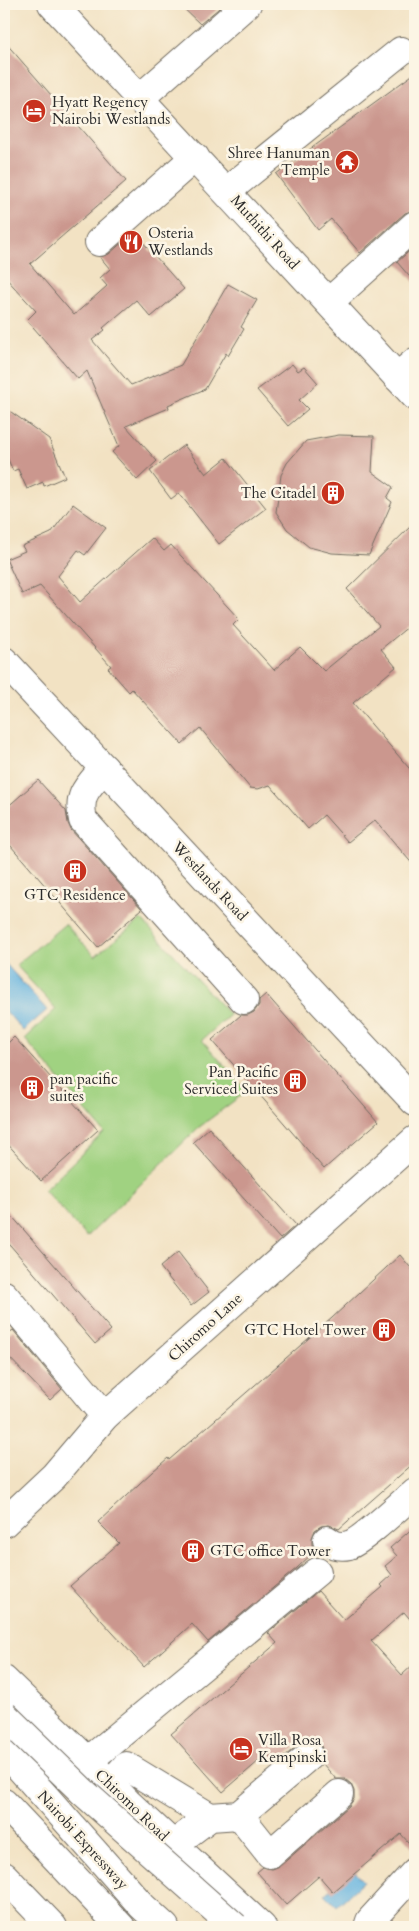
<svg xmlns="http://www.w3.org/2000/svg" width="419" height="1931" font-family="Cardo,serif">
<rect width="100%" height="100%" fill="#fcf5e5"/>
<filter id="ink" filterUnits="userSpaceOnUse"><feTurbulence type="fractalNoise" baseFrequency=".02" numOctaves="2"/><feDisplacementMap in="SourceGraphic" scale="10" xChannelSelector="R" yChannelSelector="G"/><feConvolveMatrix kernelMatrix="1 2 1 2 8 2 1 2 1" color-interpolation-filters="sRGB"/></filter>
<filter id="wash" filterUnits="userSpaceOnUse"><feTurbulence type="fractalNoise" baseFrequency=".0096" numOctaves="4" result="noise"/><feDisplacementMap in="SourceGraphic" scale="20" xChannelSelector="R" yChannelSelector="G"/><feGaussianBlur stdDeviation="1.12" result="paint"/><feColorMatrix in="noise" values="0 0 0 0 0 0 0 0 0 0 0 0 0 0 0 0 0 1.4 0 .05"/><feComposite in="paint" operator="in"/></filter>
<g filter="url(#wash)">
<rect width="100%" height="100%" fill="#f2e2c3"/>
<polygon fill="#a0d281" stroke="#667e56" points="141,919 230,1015 202,1040 247,1091 198,1128 87,1237 44,1190 104,1132 25,1039 56,1009 16,965 65,924 95,956"/>
<g fill="#65b3df" stroke="#486f85">
<polygon points="4,962 47,1010 23,1031 4,1009"/>
<polygon points="352,1869 364,1881 337,1906 325,1894"/>
</g>
<g id="blocks">
<g fill="#cb978e">
<polygon points="179,4 224,4 200,24"/>
<polygon points="4,41 126,181 30,264 74,315 107,286 100,278 110,269 100,257 109,254 134,232 184,289 151,317 136,300 103,328 105,330 92,340 131,385 181,365 228,284 257,300 241,327 244,329 228,356 226,353 205,389 168,405 169,408 126,426 157,461 137,480 112,452 119,446 87,371 78,379 27,320 36,311 4,276"/>
<polygon points="415,73 415,210 405,213 360,253 331,219 318,230 276,174"/>
<polygon points="415,246 415,283 397,262"/>
<polygon points="292,364 298,371 304,367 318,383 299,400 308,409 288,426 257,390"/>
<polygon points="4,407 49,439 65,477 44,486 43,482 27,489 18,469 13,471 4,450"/>
<polygon points="339,435 374,436 372,472 393,487 387,498 392,502 369,555 332,553 309,547 287,529 276,512 281,475 287,463 306,441"/>
<polygon points="184,445 206,474 226,458 266,508 219,544 179,493 171,499 150,471"/>
<polygon points="73,504 106,528 85,555 78,550 58,576 80,602 152,538 164,551 171,545 194,570 239,619 233,625 274,670 300,647 324,671 379,626 347,589 415,522 415,621 381,649 396,667 353,703 415,775 415,867 375,820 348,842 324,815 308,829 270,785 258,789 250,788 200,728 182,744 132,689 129,692 108,668 111,666 40,586 22,594 6,559 25,551 22,546 51,533"/>
<polygon points="38,780 66,811 68,823 71,830 142,909 98,947 4,838 4,810"/>
<polygon points="266,994 378,1122 324,1169 212,1040 241,1015 248,1015 254,1012 259,1005 259,1000"/>
<polygon points="14,1037 98,1130 41,1181 4,1140 4,1047"/>
<polygon points="209,1128 296,1225 280,1239 193,1142"/>
<polygon points="4,1207 111,1330 95,1344 4,1238"/>
<polygon points="178,1252 209,1292 191,1306 160,1267"/>
<polygon points="400,1255 415,1273 415,1462 339,1529 329,1525 321,1526 315,1530 312,1538 312,1545 316,1550 297,1568 208,1642 192,1624 144,1667 70,1586 119,1543 98,1522 153,1471 168,1458 169,1460 332,1318"/>
<polygon points="13,1330 62,1389 50,1400 4,1352 4,1337"/>
<polygon points="415,1526 415,1625 404,1612 371,1641 402,1675 415,1663 415,1850 401,1834 333,1892 319,1876 286,1905 257,1872 263,1867 272,1869 280,1866 349,1806 354,1799 354,1791 351,1784 345,1779 336,1779 322,1763 324,1754 321,1746 315,1742 307,1741 299,1744 276,1764 267,1754 223,1792 171,1734 277,1643 268,1633 318,1591 344,1620 383,1587 381,1585 392,1575 385,1566 397,1556 390,1548"/>
</g>
</g>
</g>
<g filter="url(#ink)">
<use href="#blocks" fill-opacity="0" stroke="#716b60" stroke-width="1"/>
<g fill="none" stroke-linecap="round" stroke-linejoin="round">
<g stroke="#716b60" stroke-width="30">
<g id="minor">
<polyline points="52,4 415,396"/>
<polyline points="140,98 247,4"/>
<polyline points="227,191 401,51"/>
<polyline points="99,242 195,157"/>
<polyline points="329,302 415,225"/>
<polyline points="397,377 415,362"/>
<polyline points="4,661 415,1102"/>
<path d="M104,768c-16,19 -27,26 -21,52l161,180"/>
<polyline points="4,1295 105,1416"/>
<polyline points="4,1523 54,1476 105,1416 415,1140"/>
<path d="M327,1540c7,6 13,7 22,5 13,-4 53,-42 66,-53"/>
<polyline points="88,1761 317,1572"/>
<polyline points="110,1784 126,1766 210,1817"/>
<polyline points="239,1815 270,1854 339,1794"/>
<polyline points="173,1845 210,1817 239,1815 309,1756"/>
<polyline points="368,1927 370,1921 415,1872"/>
</g>
</g>
<g stroke="#716b60" stroke-width="30">
<g id="highway">
<polyline points="4,1680 88,1761 127,1802 262,1927"/>
<polyline points="4,1750 142,1906 165,1927"/>
<polyline points="4,1803 121,1927"/>
<polyline points="4,1876 53,1927"/>
</g>
</g>
<use href="#minor" stroke="#fff" stroke-width="28"/>
<use href="#highway" stroke="#fff" stroke-width="28"/>
<g stroke="#716b60" stroke-width="30" stroke-linecap="butt">
<polyline id="highway-bridge" points="4,1715 82,1791 235,1927"/>
</g>
<use href="#highway-bridge" stroke="#fff" stroke-width="28"/>
</g>
</g>
<defs>
<g id="hotel-disc" transform="scale(1.25)"><circle r="9.5" fill="#c8321e" stroke="#fcf5e5"/><path d="M-6-4.5h1.5V1H6V5H4.5V3h-9V5H-6ZM-4 0a1.8 1.8 0 1 1 3.6 0ZM.5 0V-2.5h3Q6-2.5 6 0Z" fill="#fff"/></g>
<g id="temple-disc" transform="scale(1.25)"><circle r="9.5" fill="#c8321e" stroke="#fcf5e5"/><path d="M0-6L5-2H3V0L6.5 2.5H4V6H1.5V3h-3V6H-4V2.5H-6.5L-3 0V-2H-5Z" fill="#fff"/></g>
<g id="restaurant-disc" transform="scale(1.25)"><circle r="9.5" fill="#c8321e" stroke="#fcf5e5"/><path d="M-5-6h1v4h1v-4h1v4h1v-4h1v5L-1.5 .5V6h-2V.5L-5-1ZM5-6V6H3V1.5H1.5Q1.5-4 5-6Z" fill="#fff"/></g>
<g id="building-disc" transform="scale(1.25)"><circle r="9.5" fill="#c8321e" stroke="#fcf5e5"/><path d="M-4-6H4V6H1V3H-1V6H-4ZM-2.5-4.3h1.7v1.8h-1.7ZM.8-4.3h1.7v1.8H.8ZM-2.5-1h1.7V.8h-1.7ZM.8-1h1.7V.8H.8Z" fill="#fff"/></g>
</defs>
<g fill-rule="evenodd">
<use href="#hotel-disc" x="34" y="111"/>
<use href="#temple-disc" x="347" y="162"/>
<use href="#restaurant-disc" x="131" y="242"/>
<use href="#building-disc" x="333" y="493"/>
<use href="#building-disc" x="75" y="871"/>
<use href="#building-disc" x="295" y="1081"/>
<use href="#building-disc" x="32" y="1088"/>
<use href="#building-disc" x="384" y="1330"/>
<use href="#building-disc" x="193" y="1551"/>
<use href="#hotel-disc" x="241" y="1749"/>
</g>
<g text-anchor="middle" stroke-width="5" stroke-linejoin="round" paint-order="stroke">
<g font-size="15" fill="#2b2b2b" stroke="#fcf5e5" text-anchor="start">
<text x="52" y="107">Hyatt Regency<tspan x="52" dy="17">Nairobi Westlands</tspan></text>
<text x="330" y="158" text-anchor="end">Shree Hanuman<tspan x="330" dy="17">Temple</tspan></text>
<text x="148" y="238">Osteria<tspan x="148" dy="17">Westlands</tspan></text>
<text x="316" y="498" text-anchor="end">The Citadel</text>
<text x="75" y="900" text-anchor="middle">GTC Residence</text>
<text x="278" y="1077" text-anchor="end">Pan Pacific<tspan x="278" dy="17">Serviced Suites</tspan></text>
<text x="50" y="1084">pan pacific<tspan x="50" dy="17">suites</tspan></text>
<text x="366" y="1335" text-anchor="end">GTC Hotel Tower</text>
<text x="210" y="1556">GTC office Tower</text>
<text x="258" y="1745">Villa Rosa<tspan x="258" dy="17">Kempinski</tspan></text>
</g>
<g font-size="15" fill="#2b2b2b" stroke="#fcf5e5">
<text transform="translate(265 232) rotate(48)" y="5">Muthithi Road</text>
<text transform="translate(210 881) rotate(47)" y="5">Westlands Road</text>
<text transform="translate(205 1327) rotate(-42)" y="5">Chiromo Lane</text>
<text transform="translate(132 1805) rotate(44)" y="5">Chiromo Road</text>
<text transform="translate(83 1840) rotate(48)" y="5">Nairobi Expressway</text>
</g>
</g>
<rect width="419" height="1931" fill="none" stroke="#fcf5e5" stroke-width="20"/>
</svg>
